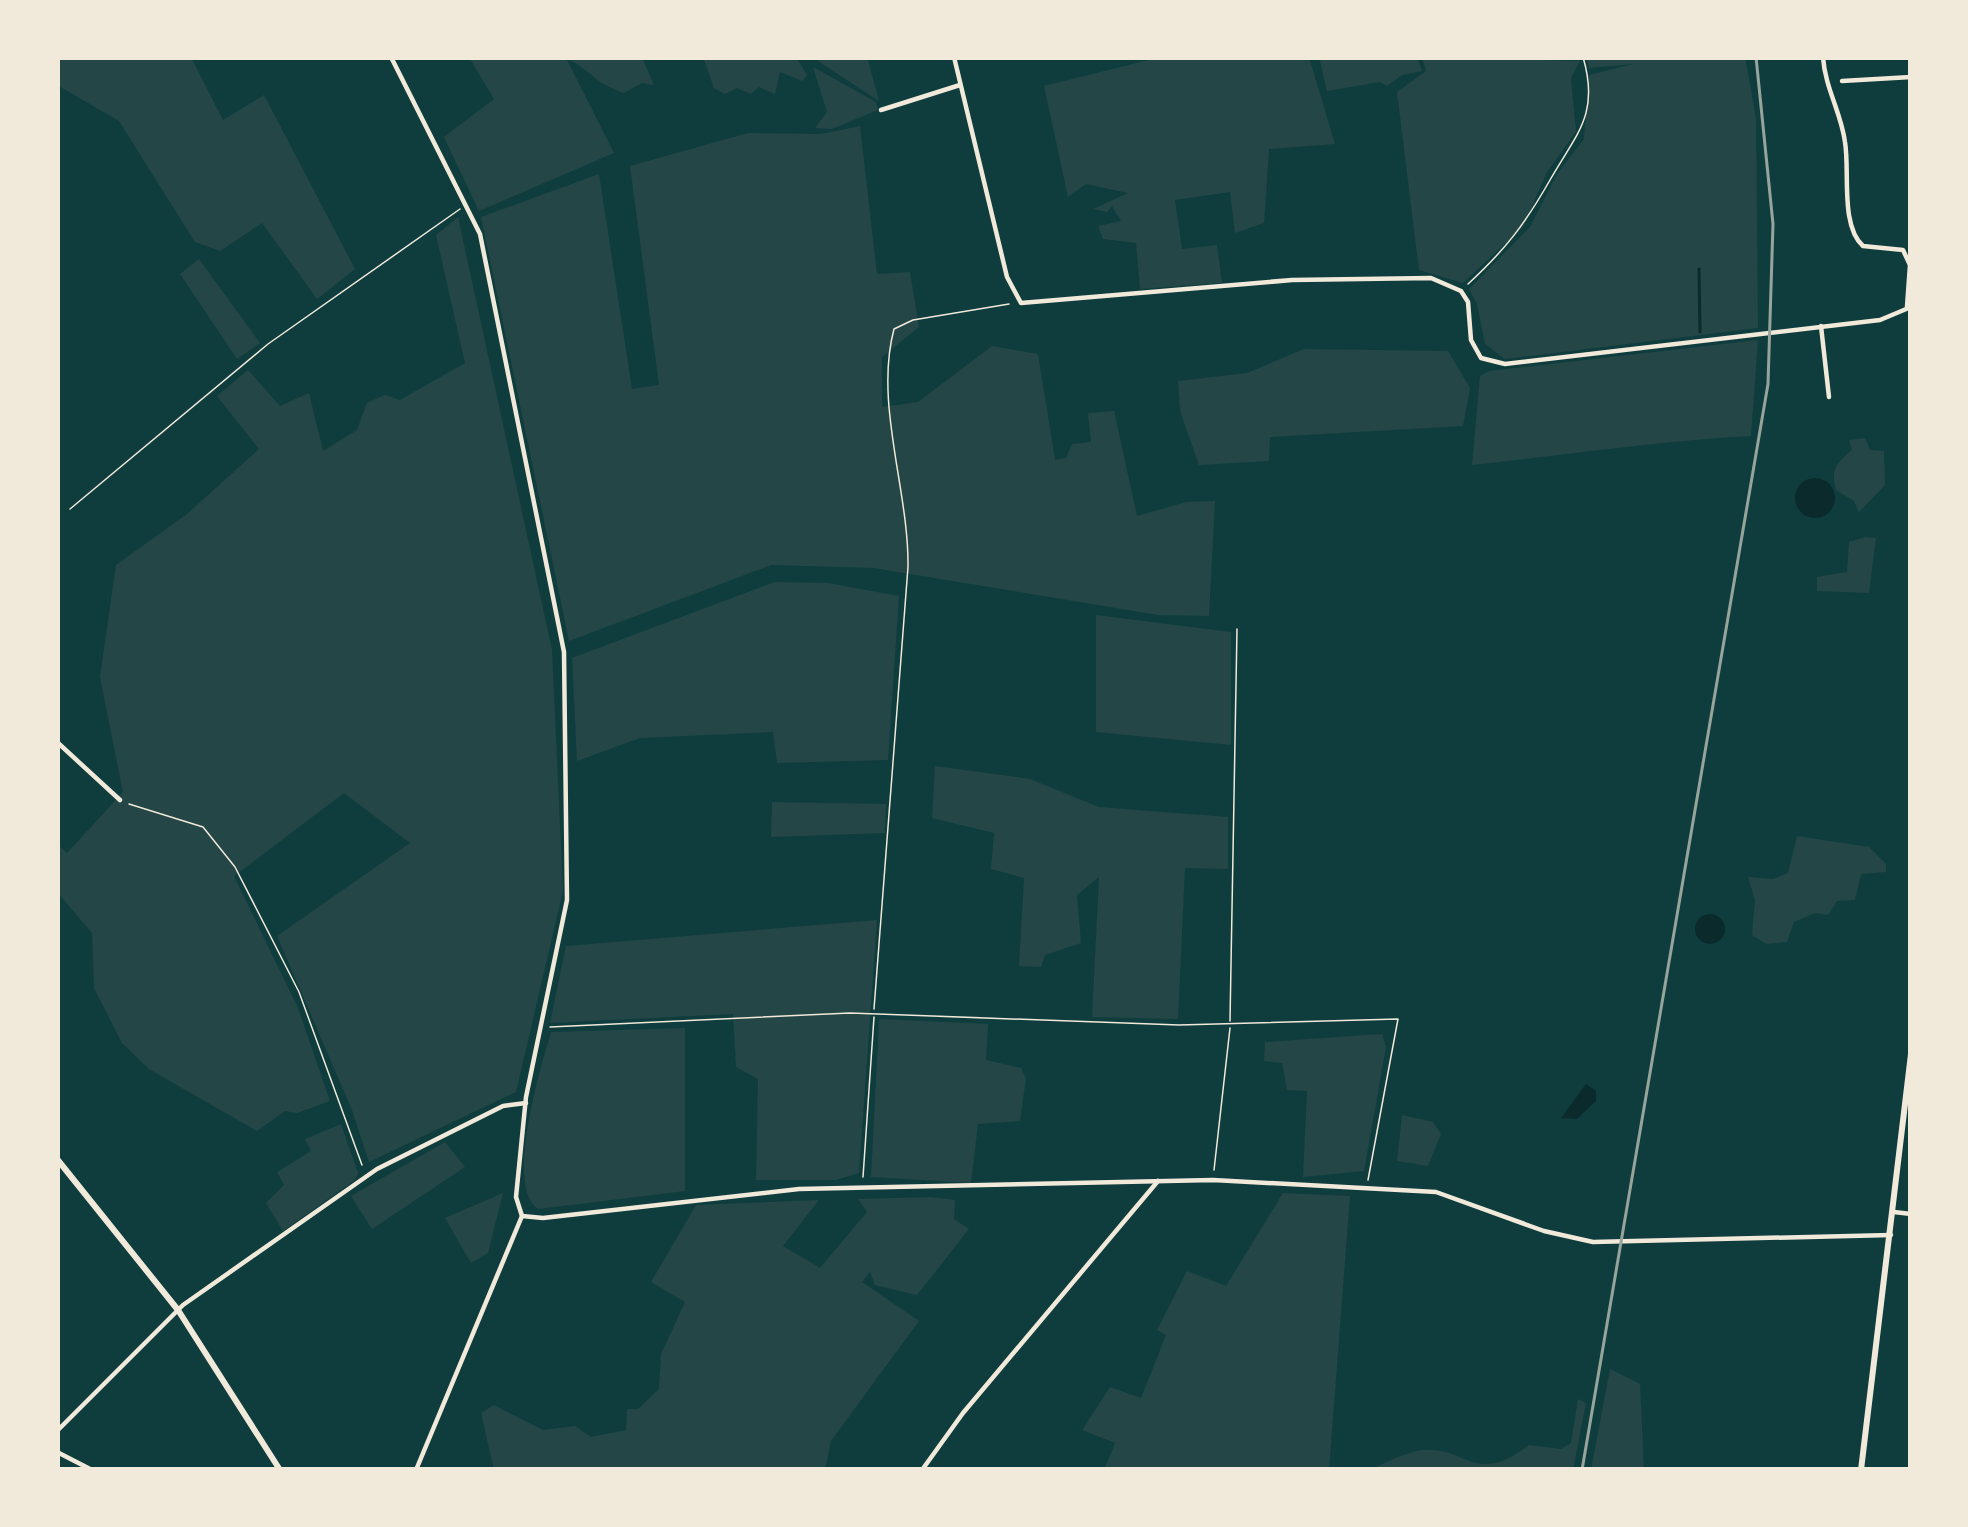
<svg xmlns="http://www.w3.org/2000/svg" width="1968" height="1527" font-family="Poppins,sans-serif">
<rect width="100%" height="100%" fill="#0f3d3e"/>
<g fill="#244646">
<polygon points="57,57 191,57 223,120 264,95 355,269 317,299 262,223 220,251 195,242 119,121 57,85"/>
<path d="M469,57h173l12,28 -12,-2 -18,10c-32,-11 -31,-22 -58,-35l48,95 -135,58 -35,-74 50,-38z"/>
<polygon points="703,57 796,57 807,75 802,81 780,72 775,94 759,87 751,94 737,88 725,94 714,88"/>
<polygon points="815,57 867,57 879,101 821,63"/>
<polygon points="1161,57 1309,57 1335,144 1269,149 1264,223 1235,233 1230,192 1175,200 1182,249 1217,245 1222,283 1140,289 1136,243 1103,239 1098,226 1121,221 1112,206 1107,212 1093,209 1128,193 1086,184 1068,197 1044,86"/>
<polygon points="1319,57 1417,57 1422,71 1402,75 1387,86 1380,82 1327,91"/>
<polygon points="1422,57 1580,61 1571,78 1576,132 1547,172 1523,227 1463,283 1419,270 1397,92 1426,71"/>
<polygon points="1586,57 1745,57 1756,118 1758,328 1505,359 1485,344 1477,304 1469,289 1530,227 1557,174 1584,139 1589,75 1633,64 1589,68"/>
<polygon points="813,67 876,102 878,110 832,129 815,128 827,112"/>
<polygon points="860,126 877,274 910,272 919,327 882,357 882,407 918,402 992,346 1038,354 1055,460 1066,458 1072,444 1091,442 1088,413 1114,411 1137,516 1186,502 1215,501 1209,616 1158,615 874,568 771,565 569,641 481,217 599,174 632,389 659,385 630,166 748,133 821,134"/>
<polygon points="458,217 552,650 563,891 516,1092 369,1162 352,1110 277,936 410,843 344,793 234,876 298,1008 330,1101 297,1113 285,1111 257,1131 149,1069 122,1043 94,988 92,933 57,892 57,844 67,853 123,792 100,677 116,565 187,514 259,449 217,396 248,370 280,406 309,393 323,451 357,430 367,403 385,395 400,400 465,363 436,235"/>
<polygon points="199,259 260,343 237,359 180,274"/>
<path d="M1758,340l-7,96c-94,5 -186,19 -279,29l8,-89 9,-5z"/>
<polygon points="1304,349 1448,351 1470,388 1463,426 1270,437 1269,461 1199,465 1180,411 1178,381 1247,373"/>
<path d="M1865,438l5,12 14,1 1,34 -26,27 -5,-11 -18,-11c-6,-20 1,-28 16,-40l-3,-10z"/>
<polygon points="1865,537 1876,538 1869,593 1817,591 1817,577 1847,572 1849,542"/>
<polygon points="775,582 828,583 899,596 888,760 777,763 773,732 640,738 577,761 572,658"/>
<polygon points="1096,615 1231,632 1231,745 1096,732"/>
<polygon points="935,766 1030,779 1099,807 1228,817 1228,869 1185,868 1178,1019 1092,1017 1099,877 1077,895 1081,943 1045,955 1041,967 1019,966 1024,878 991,869 994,833 932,818"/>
<polygon points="772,802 886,804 885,833 771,837"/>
<polygon points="1797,836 1869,847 1886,864 1886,872 1861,874 1855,900 1837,901 1828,915 1815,913 1794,922 1787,942 1766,944 1752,935 1755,900 1748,877 1773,879 1788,873"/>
<polygon points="877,920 859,1173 836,1180 756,1180 758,1079 736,1067 733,1014 550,1023 566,946"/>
<polygon points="879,1019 988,1024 986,1060 1021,1068 1026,1078 1020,1121 978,1124 971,1183 871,1177"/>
<path d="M685,1028v163l-147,18c-34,-23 3,-142 13,-177z"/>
<polygon points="1382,1034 1386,1047 1364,1171 1303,1177 1307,1091 1287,1090 1282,1063 1264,1061 1265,1042"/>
<polygon points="1402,1115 1433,1122 1441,1134 1428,1166 1397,1161"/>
<polygon points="341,1124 358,1173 355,1180 283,1231 266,1203 284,1185 277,1172 311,1151 305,1139"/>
<polygon points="445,1142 465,1167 372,1229 351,1196"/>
<polygon points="503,1193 488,1253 471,1263 445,1218"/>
<polygon points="1283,1193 1350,1196 1329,1470 1104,1470 1115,1443 1082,1430 1110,1387 1141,1398 1166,1335 1157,1330 1187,1271 1226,1286"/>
<polygon points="931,1197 955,1200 954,1219 969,1229 917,1295 875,1285 870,1272 862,1282 919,1321 831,1441 825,1470 494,1470 481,1413 494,1405 543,1430 575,1426 591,1437 626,1430 627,1409 638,1409 659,1389 661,1354 685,1302 651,1282 696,1205 819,1200 783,1246 820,1268 867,1212 858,1199"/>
<polygon points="1610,1369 1640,1384 1644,1470 1591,1470"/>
<path d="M1578,1399l8,4 -13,67h-205c16,-6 37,-18 54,-20 45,-4 53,37 107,-5l32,4 10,-6z"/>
</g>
<g fill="#0a2a2b">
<circle cx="1815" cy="498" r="20"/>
<circle cx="1710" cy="929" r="15"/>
<polygon points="1586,1084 1596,1091 1596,1101 1577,1119 1561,1118"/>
</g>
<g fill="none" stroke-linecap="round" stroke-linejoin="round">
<polyline stroke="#0a2a2b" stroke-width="3" points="1699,269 1700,332"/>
<g stroke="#f1e9da" stroke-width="1.5">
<path d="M1468,284c38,-35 57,-60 82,-104 26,-46 50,-65 33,-123"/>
<polyline points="70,509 268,344 460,209"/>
<polyline points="129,804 203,827 235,867 299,992 362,1165"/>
<path d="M874,1009l34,-442c1,-77 -34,-163 -14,-238l19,-9 96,-16"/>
<polyline points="1230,1021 1237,629"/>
<polyline points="550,1027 850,1013 1179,1025 1398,1019 1368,1180"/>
<polyline points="1214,1170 1230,1028"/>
<polyline points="863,1177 874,1017"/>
</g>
<g stroke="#f1e9da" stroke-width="4.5">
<polyline points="391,57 480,234 564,652 567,900 526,1097 516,1197 522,1216 416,1470"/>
<polyline points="954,57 1007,277 1021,303 1292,280 1431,278 1461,291 1468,302 1471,340 1481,358 1505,364 1880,320 1911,307"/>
<path d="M1823,57c2,31 18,55 22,85 5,30 -5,83 18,104l40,4 7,15 -3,42"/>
<polyline points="1842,81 1911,77"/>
<polyline points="881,110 960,85"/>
<polyline points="1821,326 1829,397"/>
<polyline points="57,742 120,800"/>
<polyline points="1894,1212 1911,1214"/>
<polyline points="522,1216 543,1218 799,1189 1213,1180 1436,1192 1544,1231 1593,1242 1891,1235"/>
<polyline points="57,1431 183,1305 377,1169 503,1106 526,1103"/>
<polyline points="57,1452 92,1470"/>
<polyline points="922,1470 963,1413 1158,1181"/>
</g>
<polyline stroke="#f1e9da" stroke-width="6" points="57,1159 178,1310 280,1470"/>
<polyline stroke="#f1e9da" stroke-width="6" points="1861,1470 1911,1054"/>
<polyline stroke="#97a49c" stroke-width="3" points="1582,1470 1768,384 1773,224 1756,57"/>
</g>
<rect width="1968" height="1527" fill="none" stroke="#f1e9da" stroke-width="120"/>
</svg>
